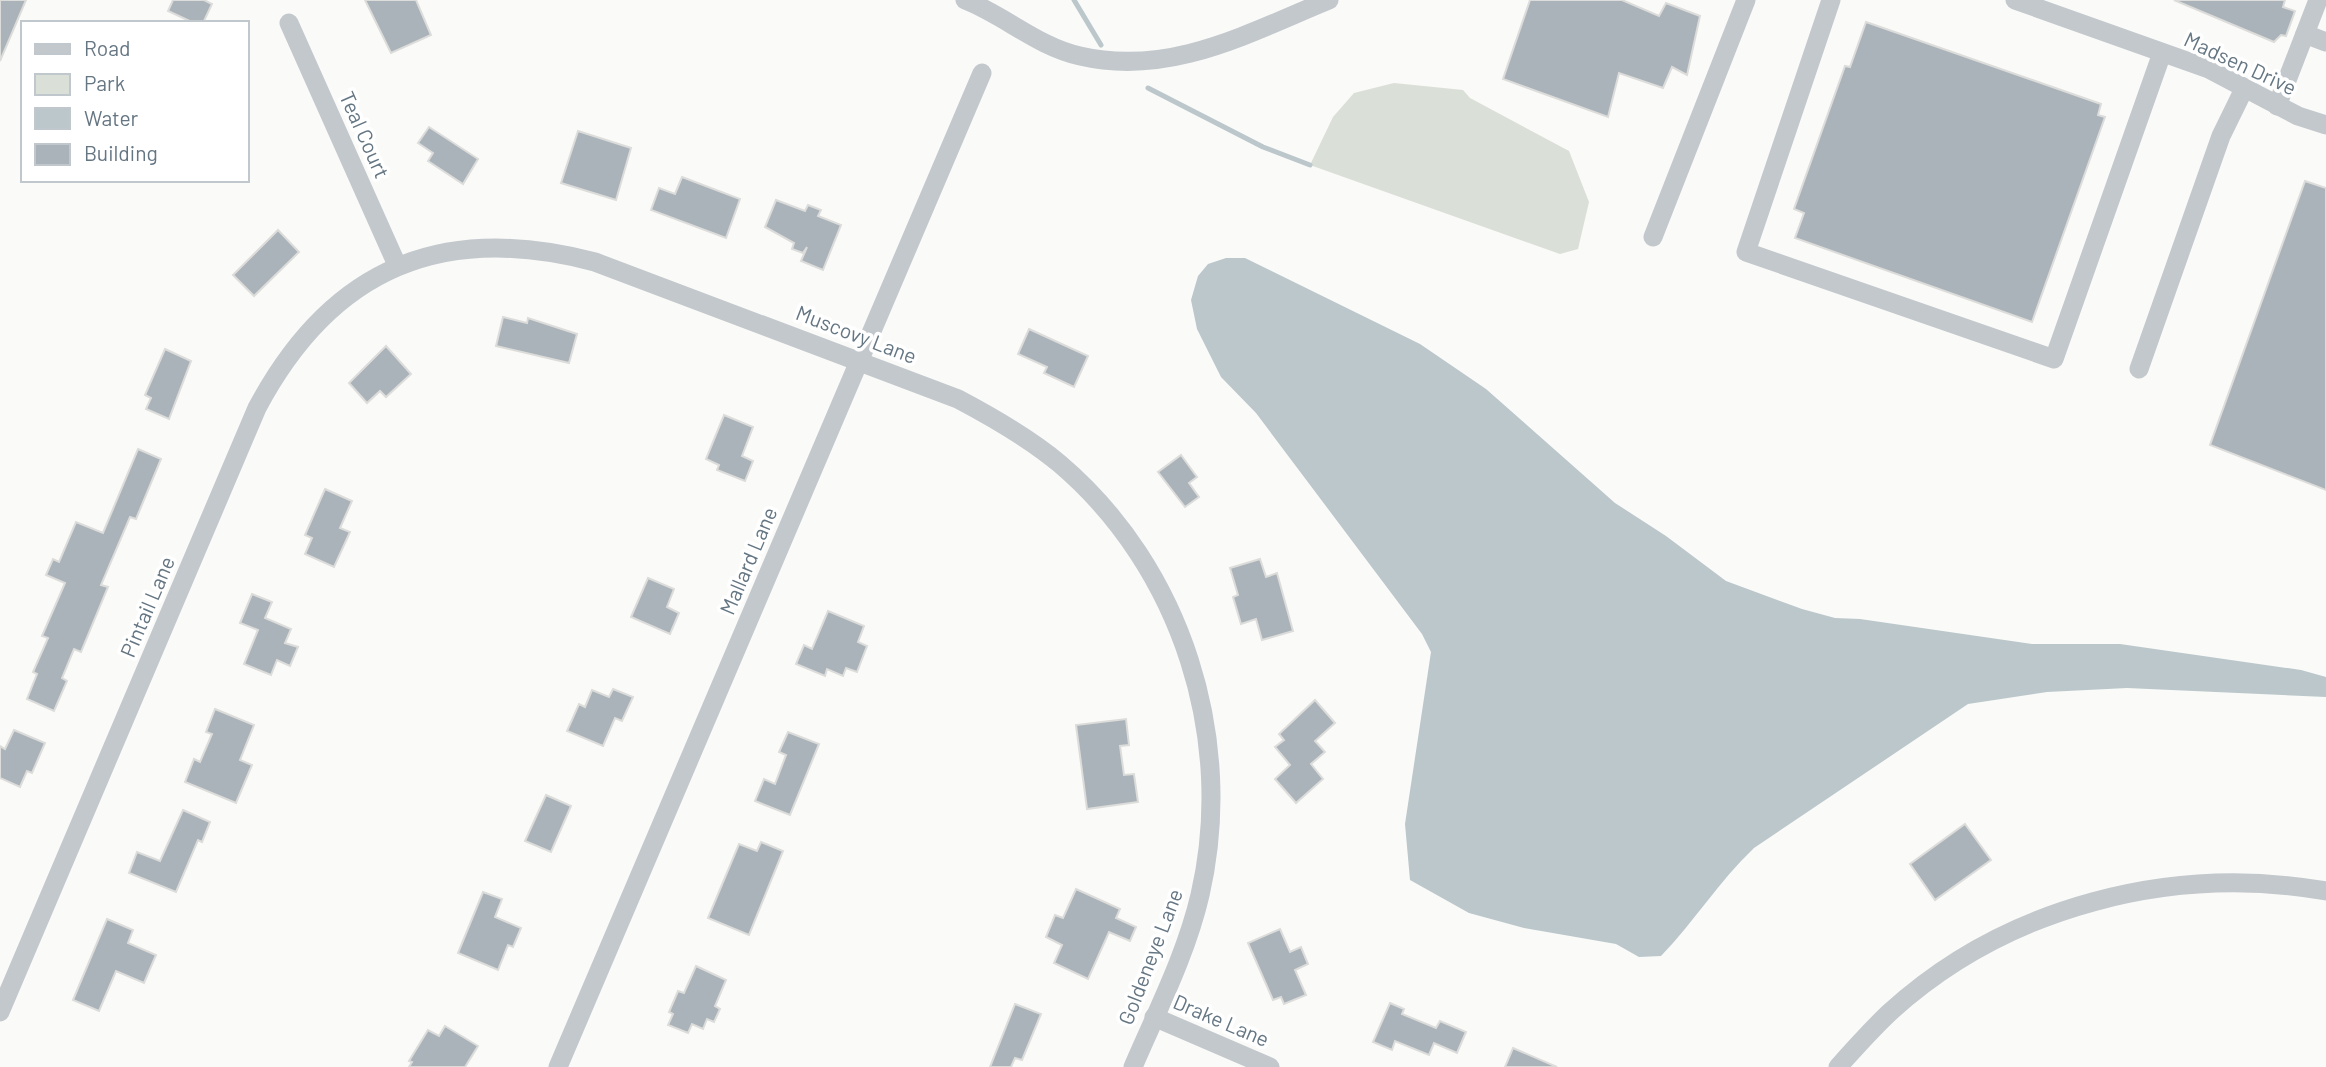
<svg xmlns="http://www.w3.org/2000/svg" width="2326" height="1067" font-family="Barlow,sans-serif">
<rect width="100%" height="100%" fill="#fafaf8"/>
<polygon fill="#dadfd7" points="1394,83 1463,90 1470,98 1569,151 1589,202 1578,249 1560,254 1310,165 1333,117 1354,93"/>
<path fill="#bbc7cb" d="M1226,258h19l175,86 66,45 129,114 51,33 60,45 76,28 33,9 25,1 172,25h88l181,26 25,7v20l-199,-9 -80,4 -79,12 -214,144c-35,33 -60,74 -93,108l-22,1 -23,-13 -92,-16 -55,-15 -59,-33 -5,-56 26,-172 -9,-18 -166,-221 -35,-36 -24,-48 -6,-29 7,-24 10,-12z"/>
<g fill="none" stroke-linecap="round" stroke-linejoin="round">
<g stroke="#bbc7cb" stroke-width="5">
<polyline points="1074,0 1101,45"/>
<polyline points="1148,88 1263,147 1310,165"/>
</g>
</g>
<g fill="#aab3b9" stroke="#dcdcda" stroke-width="2">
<polygon points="0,0 26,0 0,61"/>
<polygon points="173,0 204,0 212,4 203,23 194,23 168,11"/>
<polygon points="365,0 416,0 431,35 391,53"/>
<polygon points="1530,0 1622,0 1659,16 1666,3 1700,16 1687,75 1672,67 1663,88 1619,73 1608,117 1503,79"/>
<polygon points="2174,0 2285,0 2283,7 2295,11 2286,36 2281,35 2274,42"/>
<polygon points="1866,22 2101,104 2098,115 2105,117 2032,322 1795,238 1804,213 1794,209 1845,66 1850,67"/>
<polygon points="429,127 478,159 463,184 428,161 433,153 418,143"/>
<polygon points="578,131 631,148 616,200 561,183"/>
<polygon points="682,177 740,199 726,238 651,210 659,188 675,194"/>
<polygon points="2305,181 2326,188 2326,490 2210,445"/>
<polygon points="776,200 805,211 808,205 821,210 818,216 841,225 823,270 801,261 807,247 803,253 792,249 794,243 765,227"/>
<polygon points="278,230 299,252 254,296 233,275"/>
<polygon points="503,317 527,323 528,318 577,334 569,363 496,346"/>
<polygon points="1029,329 1088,356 1074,387 1044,373 1047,367 1018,354"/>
<polygon points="386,346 411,374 386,397 380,391 367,403 349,383"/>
<polygon points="165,349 191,361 169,419 146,409 151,398 145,395"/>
<polygon points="724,415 753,427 742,456 753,461 745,481 717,470 719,465 706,459"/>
<polygon points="138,449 161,459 136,519 130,517 101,585 108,587 81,652 74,649 62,678 67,681 54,711 27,699 37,674 33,672 48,638 42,636 65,583 46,575 53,559 59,562 76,522 103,533"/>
<polygon points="1181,455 1197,477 1189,483 1199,497 1185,507 1158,472"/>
<polygon points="325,489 352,501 340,528 350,532 334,567 305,554 312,538 305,535"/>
<polygon points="1260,559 1266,577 1277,573 1293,631 1262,640 1256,619 1241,624 1233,597 1238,595 1230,568"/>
<polygon points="648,578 674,589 667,607 679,613 670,634 631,617"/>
<polygon points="252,594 272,602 265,618 291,629 285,643 298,647 290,666 277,660 271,675 244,664 258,630 240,623"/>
<polygon points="828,611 864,626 858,642 867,646 857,672 846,668 843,676 827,669 825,676 796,664 804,645 812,649"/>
<polygon points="613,689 633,697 622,721 615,718 603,746 567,731 579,704 585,707 592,690 609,697"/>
<polygon points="1315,700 1335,723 1315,741 1325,752 1311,764 1323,779 1296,803 1275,779 1290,765 1275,747 1284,740 1279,734"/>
<polygon points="215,709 254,725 240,760 252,765 236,803 185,782 194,759 200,762 212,734 206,732"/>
<polygon points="1126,719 1129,745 1120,746 1124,775 1134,774 1138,802 1087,809 1076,725"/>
<polygon points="14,730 45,743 32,773 27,771 20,787 0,778 0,746 5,749"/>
<polygon points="788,732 819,744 790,815 755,801 764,779 775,784 786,755 779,752"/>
<polygon points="546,795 571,806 551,852 525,841"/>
<polygon points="183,810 210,822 202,842 198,840 176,892 129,873 137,852 160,861"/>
<polygon points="1965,824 1991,860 1935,900 1910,864"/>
<polygon points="761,842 783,851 749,935 708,918 739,844 757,851"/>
<polygon points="1076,889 1120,909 1116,918 1136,927 1130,941 1109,932 1088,979 1054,963 1062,945 1046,937 1055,915 1063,918"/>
<polygon points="483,892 502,899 495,917 521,928 513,947 508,945 498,970 458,953"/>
<polygon points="107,919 133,930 128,943 156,955 144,983 116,971 99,1011 73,1000"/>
<polygon points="1280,929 1290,952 1301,947 1308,964 1295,970 1306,995 1284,1004 1281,997 1273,1000 1248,943"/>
<polygon points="696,966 726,980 715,1006 720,1009 714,1022 707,1019 703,1029 692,1024 688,1033 668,1025 673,1014 669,1012 678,991 684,993"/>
<polygon points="1390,1003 1404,1009 1402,1014 1436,1028 1440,1021 1466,1032 1457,1053 1434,1043 1429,1055 1395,1041 1392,1050 1373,1042"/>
<polygon points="1015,1004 1041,1014 1022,1060 1015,1058 1011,1067 990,1067"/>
<polygon points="445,1026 478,1046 465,1067 409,1067 412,1062 409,1061 428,1030 439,1036"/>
<polygon points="1513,1048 1557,1067 1505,1067"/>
</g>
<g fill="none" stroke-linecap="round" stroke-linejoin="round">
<g stroke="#c3c8cc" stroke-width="19">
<path d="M965,0c39,15 73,47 115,56 90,21 168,-23 249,-56"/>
<polyline points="1831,0 1746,252 2054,359 2162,53"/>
<polyline points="2015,0 2209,69 2298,116 2326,125"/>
<polyline points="289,23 397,265"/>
<polyline points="2305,34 2326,42"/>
<polyline points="2277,106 2318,0"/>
<polyline points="1653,237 1746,0"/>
<polyline points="2139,369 2221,136 2244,89"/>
<path d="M0,1012l257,-604c75,-141 186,-186 338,-146l363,137c36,19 71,39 102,65 122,104 176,275 140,431 -14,60 -43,116 -67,172"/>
<polyline points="1154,1017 1270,1067"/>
<polyline points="558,1067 982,73"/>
<path d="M1838,1067c16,-18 33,-37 51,-54 117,-107 283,-149 437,-122"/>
</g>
</g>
<g text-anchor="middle" stroke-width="7" stroke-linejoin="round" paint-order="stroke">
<g font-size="21" fill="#657683" stroke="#fff">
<text transform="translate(2240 64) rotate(25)" y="7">Madsen Drive</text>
<text transform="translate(364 135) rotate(66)" y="7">Teal Court</text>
<text transform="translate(856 335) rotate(21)" y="7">Muscovy Lane</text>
<text transform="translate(749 561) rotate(-67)" y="7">Mallard Lane</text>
<text transform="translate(148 607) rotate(-67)" y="7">Pintail Lane</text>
<text transform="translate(1151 957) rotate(-69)" y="7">Goldeneye Lane</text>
<text transform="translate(1221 1021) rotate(23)" y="7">Drake Lane</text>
</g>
</g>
<rect x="21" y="21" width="228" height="161" fill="#ffffff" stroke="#c1c8cd" stroke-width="2"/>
<rect x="35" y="44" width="35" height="10" fill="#c3c8cc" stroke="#c1c8cd" stroke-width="2"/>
<text x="84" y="56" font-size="21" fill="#657683">Road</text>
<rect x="35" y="74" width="35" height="21" fill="#dadfd7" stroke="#c1c8cd" stroke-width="2"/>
<text x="84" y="91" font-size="21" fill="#657683">Park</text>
<rect x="35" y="108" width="35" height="21" fill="#bbc7cb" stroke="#c1c8cd" stroke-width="2"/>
<text x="84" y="126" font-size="21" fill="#657683">Water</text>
<rect x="35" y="144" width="35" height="21" fill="#aab3b9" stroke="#c1c8cd" stroke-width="2"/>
<text x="84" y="161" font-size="21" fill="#657683">Building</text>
</svg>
